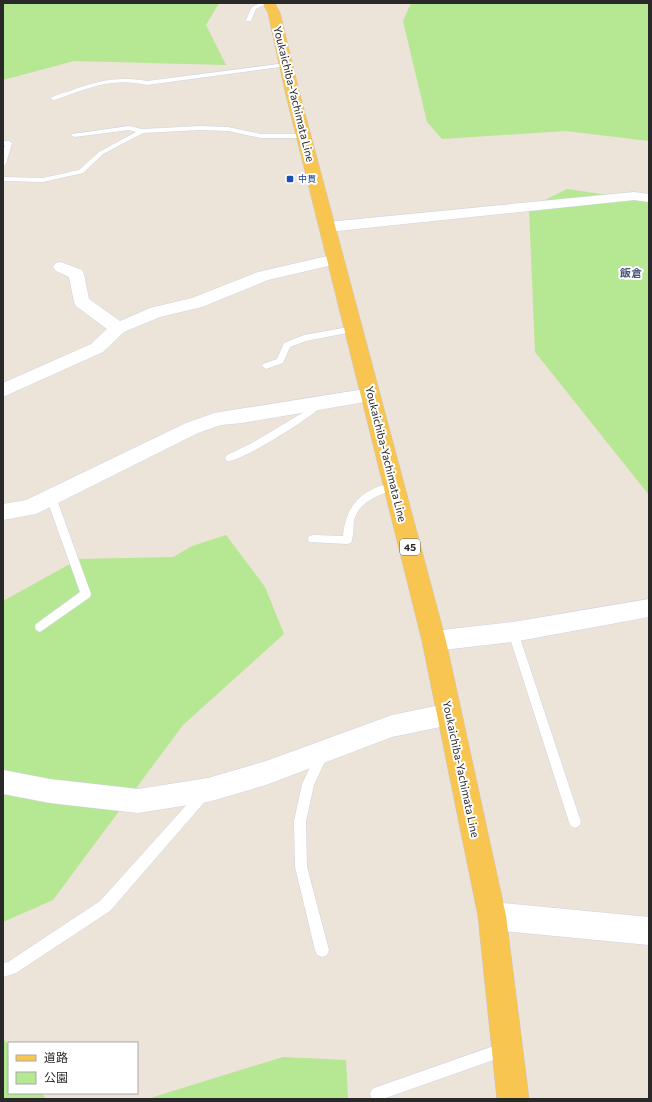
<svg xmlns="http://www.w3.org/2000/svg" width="652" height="1102" font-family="Commissioner,'Noto Sans JP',sans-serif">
<rect width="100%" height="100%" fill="#ece3d9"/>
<g fill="#b6e792">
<polygon points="3,3 219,3 206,25 226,65 74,61 3,80"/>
<polygon points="411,3 649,3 649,141 566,131 442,139 427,122 403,21"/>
<polygon points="567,189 649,201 649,495 535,352 529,208"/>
<polygon points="226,535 265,587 284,634 183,725 53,900 3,922 3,601 79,559 173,557 192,546"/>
<polygon points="3,1038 9,1046 9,1093 42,1093 46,1099 3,1099"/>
<polygon points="283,1057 346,1060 348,1099 147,1099"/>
</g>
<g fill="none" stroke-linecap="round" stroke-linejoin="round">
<g stroke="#cfd4e3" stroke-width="1">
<g id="lane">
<polygon points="260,3 268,3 256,9 251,21 247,21 246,20 252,7"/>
<path d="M286,63l3,2 -1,1 -141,19c-37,-8 -57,3 -92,15l-5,-1c5,-4 13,-6 20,-8 26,-10 49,-15 77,-10z"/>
<polygon points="129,126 142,129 200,126 228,127 261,134 304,134 307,136 304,138 261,138 228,131 200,130 143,133 103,154 83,173 43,182 3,181 3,177 43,178 79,170 99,152 136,132 129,130 74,137 71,135 72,134"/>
<polygon points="3,141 9,141 12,143 6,164 3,166 3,152 5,145 3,145"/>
<polygon points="354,326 357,327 358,329 357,331 306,341 290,347 283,363 266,369 262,366 263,364 277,359 284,343 304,335"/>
<path d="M319,401l4,3c-6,11 -86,60 -96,57l-2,-3 2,-3 25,-12 57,-34z"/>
<path d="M394,482l3,1 2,3 -2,3c-16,5 -39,12 -43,32 -1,7 0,15 -3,22l-4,1 -38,-2 -1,-3 1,-3 4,-1 30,1c3,-33 20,-47 51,-54z"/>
<polygon points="51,493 54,494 56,497 91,594 90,597 40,632 36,630 35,627 36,624 80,592 46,497 48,494"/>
<polygon points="513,627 517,629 518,632 581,822 579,826 575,828 571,826 569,822 508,632 509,629"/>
<polygon points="322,749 326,751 328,755 314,785 306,821 307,867 329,950 327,955 322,957 317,955 315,950 295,867 294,821 302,784 318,751"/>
<polygon points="204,788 208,790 210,794 208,798 110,911 16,973 3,977 3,963 8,962 100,901 200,790"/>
<polygon points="505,1042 510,1044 512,1049 510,1054 505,1056 383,1099 372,1099 370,1094 372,1089 377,1087"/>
</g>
</g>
<g stroke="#cfd4e3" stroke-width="1">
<g id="street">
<polygon points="634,192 649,194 649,202 634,200 328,232 323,230 321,227 323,224 328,222"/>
<polygon points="336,254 341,255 344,259 341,263 268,280 202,307 160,317 124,332 103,352 3,397 3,383 91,344 107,329 76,306 74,302 69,277 56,271 53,267 56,263 61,262 82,270 84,274 89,299 120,321 150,308 192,298 258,272"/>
<polygon points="371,388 377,390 380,395 377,400 242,423 221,425 198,433 36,514 3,520 3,504 26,500 186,423 214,413"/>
<polygon points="649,599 649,617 513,642 434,651 426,648 423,641 426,634 434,631 513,622"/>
<polygon points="450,703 458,706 461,714 458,722 450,725 392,737 266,785 208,802 138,813 50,803 3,794 3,770 50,779 138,789 208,778 266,761 392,715"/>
</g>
</g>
<g stroke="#cfd4e3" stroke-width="1">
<polygon id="secondary" points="492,902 649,917 649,945 492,930 482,926 478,916 482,906"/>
</g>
<g stroke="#c7c7c7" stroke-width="1">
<polygon id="primary" points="263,3 275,3 280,13 299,91 446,641 506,916 529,1099 497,1099 478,916 422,641 285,91 268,13"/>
</g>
<use href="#lane" fill="#fff" fill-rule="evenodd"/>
<use href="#street" fill="#fff" fill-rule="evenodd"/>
<use href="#secondary" fill="#fff" fill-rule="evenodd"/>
<use href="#primary" fill="#f9c551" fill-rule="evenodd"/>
</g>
<rect fill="#1a4fb4" stroke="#fff" stroke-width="1.5" x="286" y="175" width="8" height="8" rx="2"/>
<g text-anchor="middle" stroke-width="4" stroke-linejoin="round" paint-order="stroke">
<g font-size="9" fill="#164399" stroke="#fff" text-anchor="start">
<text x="298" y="182">中貫</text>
</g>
<rect fill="#fff" stroke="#696969" stroke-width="1" x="400" y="539" width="20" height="16" rx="3"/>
<g font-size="10" font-weight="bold" fill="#292929">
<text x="410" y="551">45</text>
</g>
<g font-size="11" fill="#292929" stroke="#fff">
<text transform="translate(294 94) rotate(76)" y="4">Youkaichiba-Yachimata Line</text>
<text transform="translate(386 454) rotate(76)" y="4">Youkaichiba-Yachimata Line</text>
<text transform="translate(461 769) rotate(78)" y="4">Youkaichiba-Yachimata Line</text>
</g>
<g font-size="11" font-weight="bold" fill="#47547c" stroke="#fff">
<text x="631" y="277">飯倉</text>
</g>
</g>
<rect width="652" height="1102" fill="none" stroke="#292929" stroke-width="8"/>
<rect x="8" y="1042" width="130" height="52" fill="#ffffff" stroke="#a9a9a9"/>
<rect x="16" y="1055" width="20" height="6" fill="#f9c551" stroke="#a9a9a9"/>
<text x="44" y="1062" font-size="12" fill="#292929">道路</text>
<rect x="16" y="1072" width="20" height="12" fill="#b6e792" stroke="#a9a9a9"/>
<text x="44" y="1082" font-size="12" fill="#292929">公園</text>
</svg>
